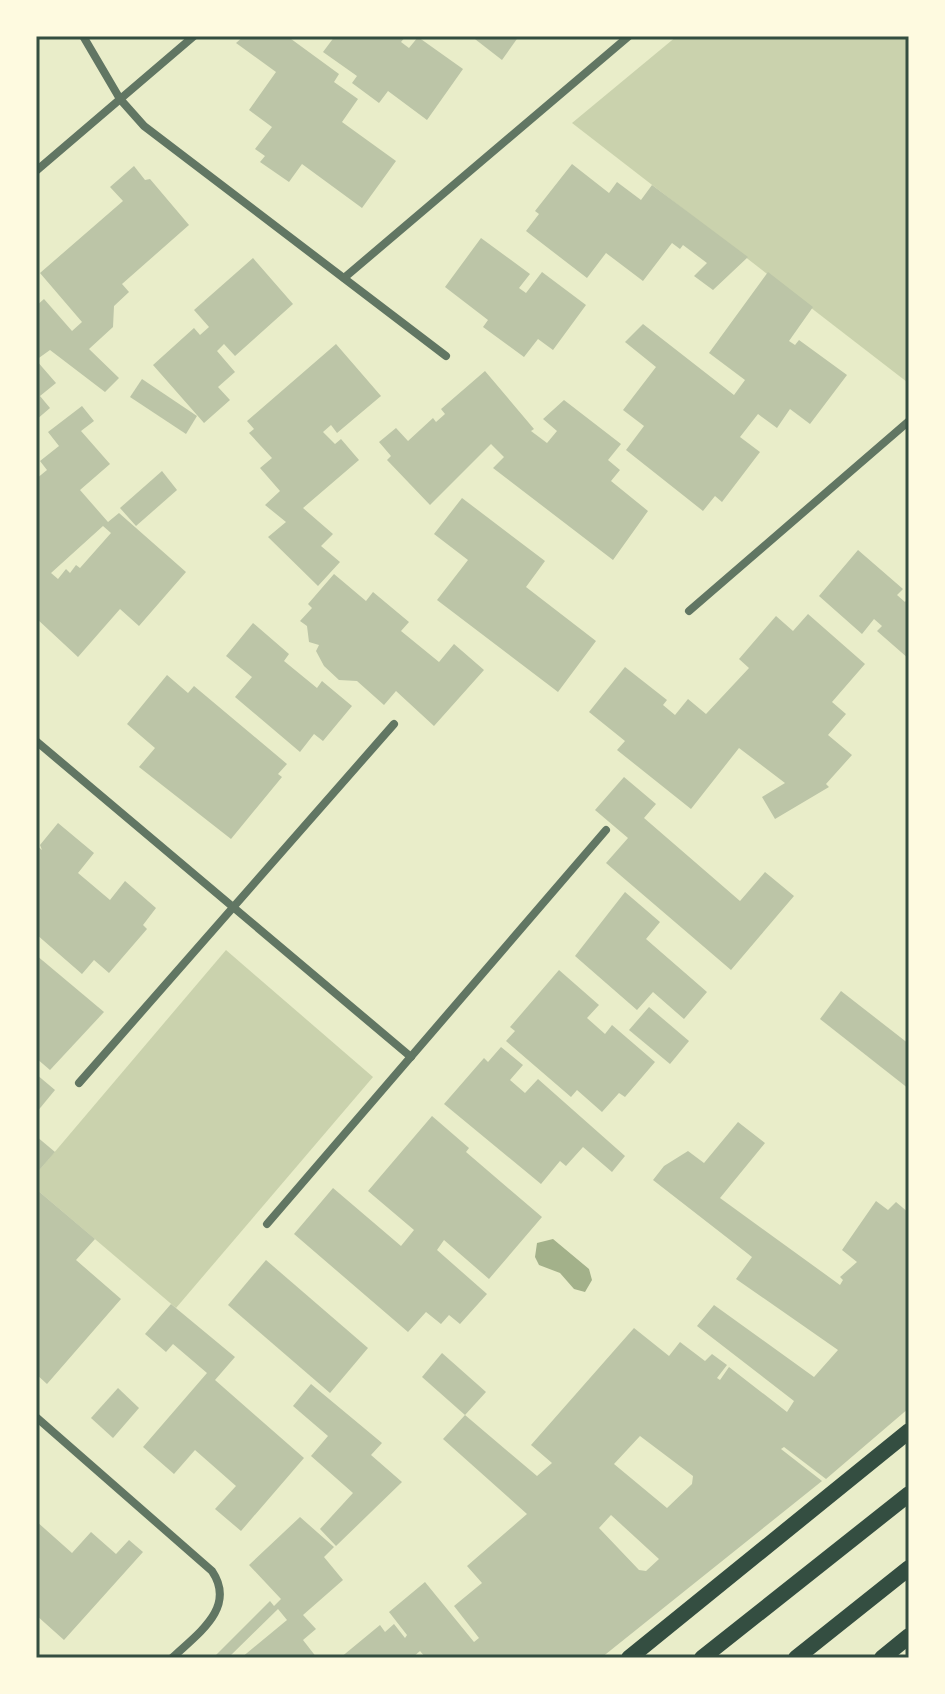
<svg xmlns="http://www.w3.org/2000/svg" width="945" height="1694" font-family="Montserrat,sans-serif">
<rect width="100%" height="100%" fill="#e9edc9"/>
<g fill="#cad2ad">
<polygon points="677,36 909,36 907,382 572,123"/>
<polygon points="226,950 373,1077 176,1308 36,1189 36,1174"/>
</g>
<polygon fill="#a3b18a" points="553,1239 589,1269 592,1280 585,1292 574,1289 560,1273 539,1265 535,1257 537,1243"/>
<g fill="#bcc5a7" fill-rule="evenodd">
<polygon points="244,36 287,36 339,74 334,82 358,99 342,122 396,161 362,208 302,164 289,182 260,162 265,156 255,149 272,127 249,110 276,72 236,43"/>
<polygon points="335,36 406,36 401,42 409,48 418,37 463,69 427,120 388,91 379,103 352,83 357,76 323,52"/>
<polygon points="471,36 519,36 502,60"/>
<polygon points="572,164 609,193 617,182 641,200 652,185 748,257 713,290 694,276 707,263 683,245 680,249 672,243 643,281 606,253 587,278 526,231 539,214 535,211"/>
<polygon points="134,166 145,180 150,179 189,225 122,284 129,292 114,306 113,327 89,349 119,378 105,392 50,350 36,360 56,383 40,396 50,408 36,420 36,306 44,299 72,331 82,322 40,273 123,201 110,187"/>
<polygon points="481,238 530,274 519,288 526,293 542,272 586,305 553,350 538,339 524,357 483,327 488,320 445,287"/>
<polygon points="253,258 293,304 235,356 224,344 217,351 235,372 218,387 230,400 204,423 153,365 194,328 200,335 209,327 194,310"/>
<polygon points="768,272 813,307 789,341 795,345 799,340 847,375 810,424 790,409 777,428 758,414 740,437 760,452 722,502 715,496 703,511 626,450 644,426 623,410 656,367 625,342 643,324 734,395 745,380 709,353"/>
<polygon points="336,344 381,396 337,433 331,425 323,432 335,444 341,439 359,460 303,508 333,534 321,546 340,562 318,586 268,537 286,522 265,505 280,491 260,468 272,458 249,433 254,429 247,421"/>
<polygon points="485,371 534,429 531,431 547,443 557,431 543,419 564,400 621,444 608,460 620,470 611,481 648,511 613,560 493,468 504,457 491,444 430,505 387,460 391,456 379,442 396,428 408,441 433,418 436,422 445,414 441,409"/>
<polygon points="142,379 197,416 186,434 130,397"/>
<path d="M82,406l12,15 -13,10 29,33 -30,26 28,32 11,-9 67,59 -47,54 -19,-17 -42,48 -42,-39v-139l11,-9 -7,-9 19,-15 -11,-14zM103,526l8,7 -31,35 -4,-3 -6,8 -4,-4 -8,10 -7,-6z"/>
<polygon points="162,471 177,490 136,526 120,508"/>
<polygon points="462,498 545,561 526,587 596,641 558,692 437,600 468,560 434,534"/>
<polygon points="858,550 903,589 897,595 905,602 909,597 909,659 877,631 882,626 874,619 862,634 819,596"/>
<polygon points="334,574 366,601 373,592 409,622 401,631 439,662 454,644 484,670 434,726 396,691 384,705 357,681 339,680 324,666 316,651 319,645 309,642 307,626 300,621 312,608 308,604"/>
<polygon points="808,614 865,664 832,702 846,714 828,735 852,755 826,784 829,787 775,819 762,797 785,783 739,748 691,809 617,750 625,741 589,712 625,667 667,700 663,705 675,715 688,699 706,714 749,668 739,659 776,616 793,631"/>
<polygon points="253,623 289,654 284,661 317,688 322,681 352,706 323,741 314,734 300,752 235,697 252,677 226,656"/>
<polygon points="167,675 188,693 194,686 287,764 278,774 282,777 231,839 139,767 155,748 127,724"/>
<polygon points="624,777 656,804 644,818 740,901 765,872 794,896 731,970 606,863 628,838 595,810"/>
<polygon points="58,823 94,853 78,873 110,900 125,881 156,908 143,925 147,929 109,973 94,960 82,974 36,934 36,845 42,850 40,845"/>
<polygon points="625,892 660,922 646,939 707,992 684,1019 653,992 637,1010 575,956"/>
<polygon points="36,955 104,1012 50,1070 36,1058"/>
<polygon points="559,970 599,1005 587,1018 605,1034 612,1025 655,1062 625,1097 619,1093 602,1112 577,1090 571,1097 506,1041 515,1031 510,1027"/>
<polygon points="841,991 909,1044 909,1089 820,1019"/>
<polygon points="649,1007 689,1041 670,1064 629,1030"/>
<polygon points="501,1047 523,1065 510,1080 525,1093 538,1079 625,1156 612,1172 583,1147 566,1166 560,1161 541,1184 444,1104 484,1058 488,1062"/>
<polygon points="36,1074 55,1090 36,1113"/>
<polygon points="432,1116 469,1148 466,1152 542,1217 489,1279 444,1240 437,1250 487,1294 460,1324 449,1315 441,1324 426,1312 408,1332 294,1234 333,1188 401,1246 414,1230 368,1191"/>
<path d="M738,1122l27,21 -45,55 120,87 3,-5 -3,-3 17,-15 -15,-12 34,-49 12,9 8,-8 13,11v195l-83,71 -42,-32 -3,2 41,32 -221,177h-175l-6,-7 -8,7h-72l40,-33 5,7 9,-8 11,14 2,-3 -18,-23 36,-30 49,60 5,-4 -25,-32 28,-23 -15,-17 60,-52 -84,-75 22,-24 72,61 15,-13 -21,-18 103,-117 35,28 11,-14 25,19 7,-7 15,11 -10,13 3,2 9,-13 58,45 7,-11 -97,-75 17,-21 100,72 24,-27 -102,-71 16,-22 -99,-77 11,-14 24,-15 16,12zM640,1436l53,40 -1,8 -25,24 -53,-44zM611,1515l48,44 -13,12 -7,-1 -40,-42z"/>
<polygon points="36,1136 55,1152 36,1174"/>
<polygon points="36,1189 95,1239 76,1260 121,1299 47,1384 36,1374"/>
<polygon points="266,1260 368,1348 330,1393 228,1305"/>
<polygon points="171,1304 235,1357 215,1380 304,1458 241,1531 215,1509 236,1486 195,1450 174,1474 143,1447 207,1373 173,1344 166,1352 145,1334"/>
<polygon points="442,1353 486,1392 465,1415 422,1377"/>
<polygon points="311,1384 382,1443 371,1455 402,1482 336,1546 320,1529 353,1493 311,1456 328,1436 293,1406"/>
<polygon points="118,1388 139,1408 113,1438 91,1418"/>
<polygon points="300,1517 334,1547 324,1557 343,1580 303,1615 316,1629 303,1640 317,1658 241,1658 287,1620 278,1609 228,1658 213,1658 270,1601 274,1606 281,1599 249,1565"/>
<polygon points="36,1521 72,1553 91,1532 116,1554 129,1540 143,1552 64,1640 36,1615"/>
</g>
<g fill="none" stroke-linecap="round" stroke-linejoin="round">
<g stroke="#617663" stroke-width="8">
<polyline points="83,36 120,99 144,126 446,356"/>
<polyline points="36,171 194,36"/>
<polyline points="344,278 629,36"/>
<polyline points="689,611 909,421"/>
<polyline points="36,741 411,1057"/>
<polyline points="79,1083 394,724"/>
<polyline points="267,1224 606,830"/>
<path d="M36,1417l176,154c25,37 -15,63 -40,87"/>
</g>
<g stroke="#344e41" stroke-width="16">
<polyline points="629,1658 909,1431"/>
<polyline points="702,1658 909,1494"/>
<polyline points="796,1658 909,1568"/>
<polyline points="882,1658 909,1636"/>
</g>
</g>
<rect width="945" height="1694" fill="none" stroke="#fefae0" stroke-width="76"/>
<rect x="38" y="38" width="869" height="1618" fill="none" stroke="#344e41" stroke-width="3"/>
</svg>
